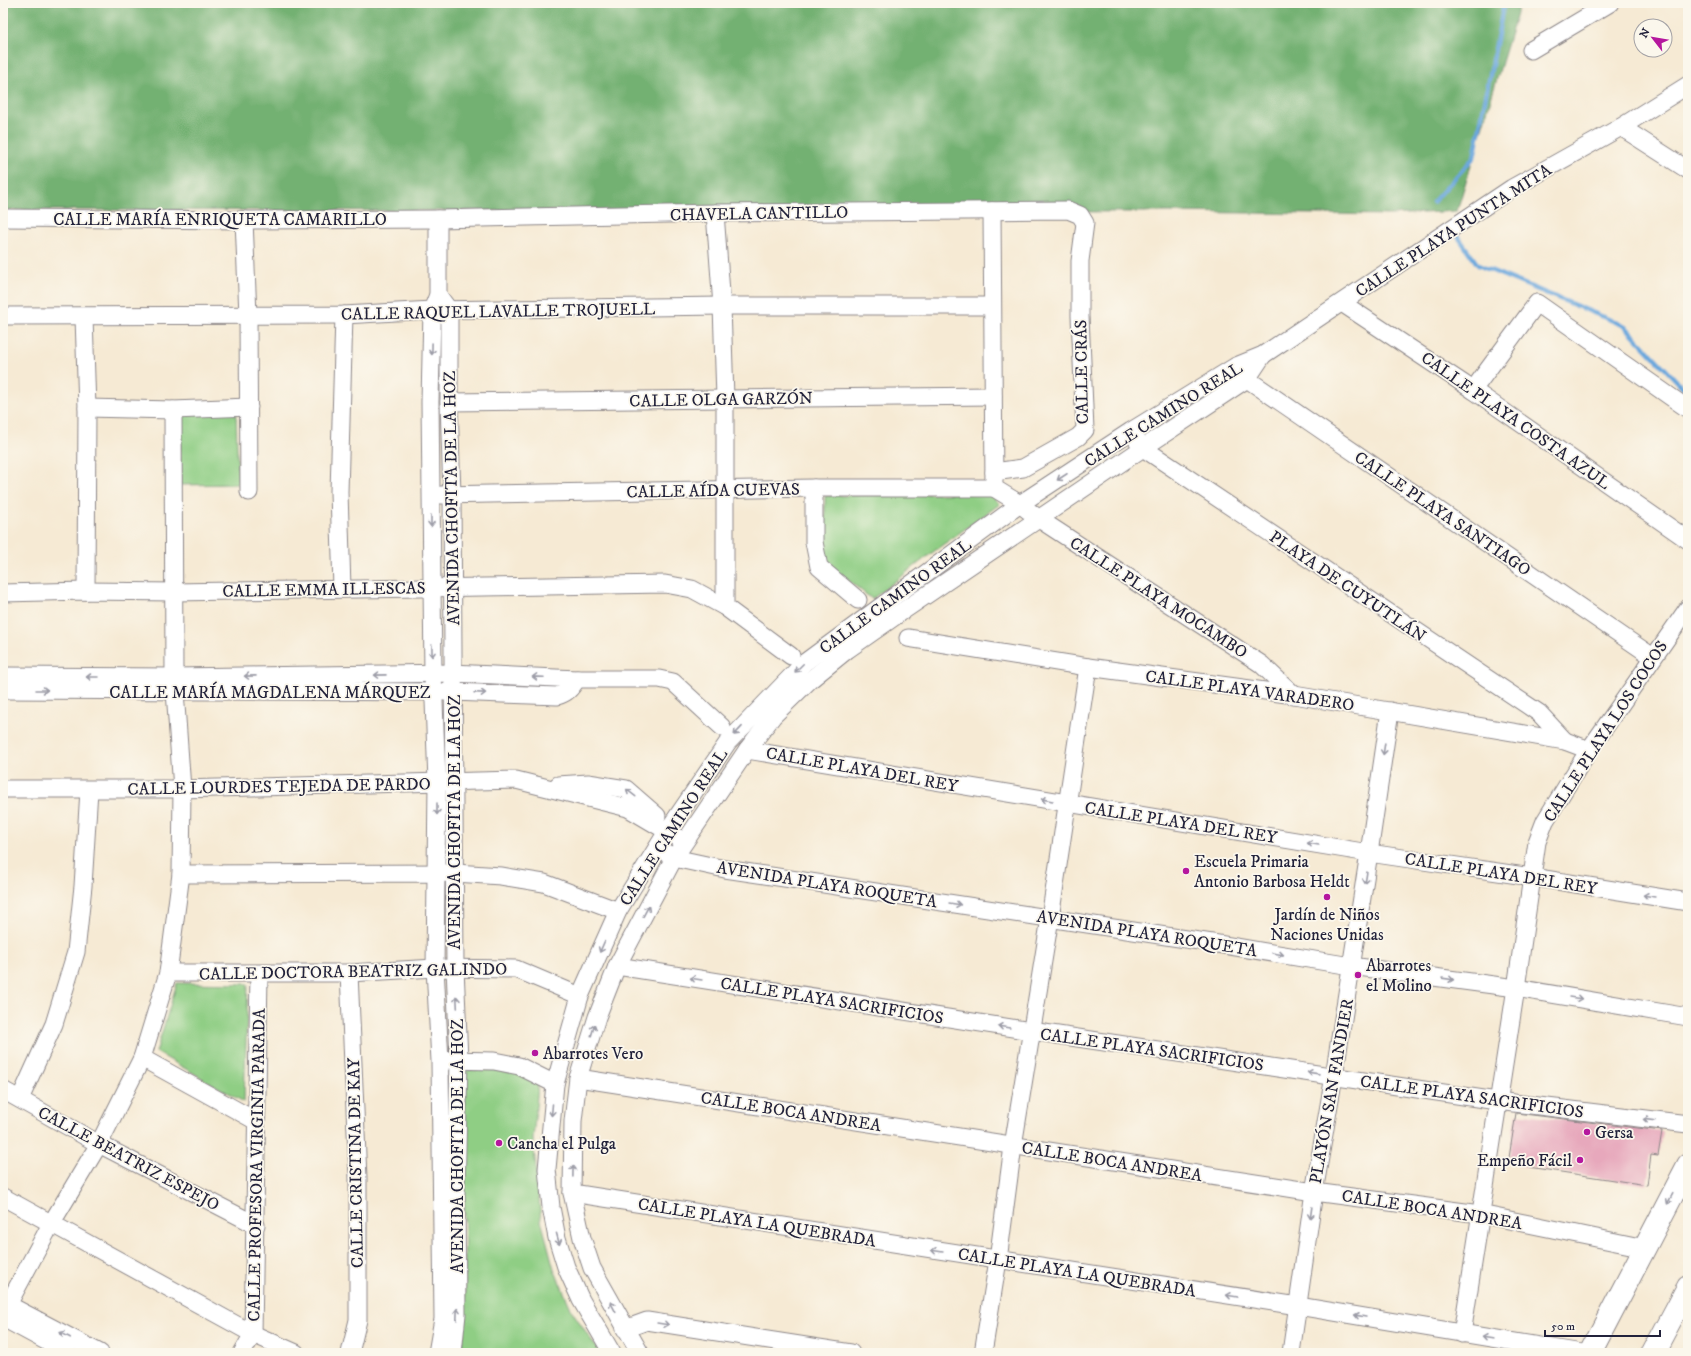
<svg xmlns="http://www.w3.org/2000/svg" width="1691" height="1356" font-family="'IM FELL DW Pica',serif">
<rect width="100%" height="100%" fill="#fbf7ec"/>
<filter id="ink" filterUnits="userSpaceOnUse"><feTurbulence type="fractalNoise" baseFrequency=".025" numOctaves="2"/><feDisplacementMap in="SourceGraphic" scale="8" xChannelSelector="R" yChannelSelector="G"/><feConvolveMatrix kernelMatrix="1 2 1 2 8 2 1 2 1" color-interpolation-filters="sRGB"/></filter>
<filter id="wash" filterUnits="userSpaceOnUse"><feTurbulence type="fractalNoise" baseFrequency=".012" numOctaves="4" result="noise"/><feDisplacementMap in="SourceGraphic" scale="16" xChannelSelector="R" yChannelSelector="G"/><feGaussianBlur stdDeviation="0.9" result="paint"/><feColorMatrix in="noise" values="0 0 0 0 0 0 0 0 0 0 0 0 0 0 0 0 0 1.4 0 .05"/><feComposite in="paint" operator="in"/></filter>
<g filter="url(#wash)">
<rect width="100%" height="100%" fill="#f6ead4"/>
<g fill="#8fce84" stroke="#587860">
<polygon points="236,410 238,484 180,485 180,412"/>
<polygon points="988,493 1000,504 941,546 872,599 825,562 825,496"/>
<polygon points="177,983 248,984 244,1102 156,1052"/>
<polygon points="464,1070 504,1070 539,1075 533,1139 541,1220 554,1269 572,1311 600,1353 460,1353 465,1327"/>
</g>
<polygon fill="#73b172" stroke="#4a6a56" points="3,3 1520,3 1457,211 1391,215 1169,212 3,210"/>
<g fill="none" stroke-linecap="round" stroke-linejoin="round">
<g stroke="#6ca8dd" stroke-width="4.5">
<polyline points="1433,202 1474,157 1504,3"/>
<polyline points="1454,231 1478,265 1625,326 1688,393"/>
</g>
</g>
<g id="blocks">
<polygon fill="#e7a8bc" points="1516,1113 1662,1131 1658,1156 1651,1155 1647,1185 1508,1164"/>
</g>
</g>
<g filter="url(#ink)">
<use href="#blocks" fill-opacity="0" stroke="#8c8688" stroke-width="1"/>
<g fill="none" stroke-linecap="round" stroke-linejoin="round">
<g stroke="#8c8688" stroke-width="19">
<g id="minor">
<polyline points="1531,50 1610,3"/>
<polyline points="1621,127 1688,170"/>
<polyline points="992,211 994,488 1020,504 1039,519 1261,664 1294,695"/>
<polyline points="715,213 722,306 725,398 725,607"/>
<polyline points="3,218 244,220 438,219 715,213 1068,210 1080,215 1085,223 1080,261 1080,316 1085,430 1078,437 1023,468 994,472"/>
<polyline points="244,220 248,315 249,492"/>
<polyline points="438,295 449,310 449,402 452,495 455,968 459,1059 456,1194 457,1314 453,1353"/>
<polyline points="1342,303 1473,390 1688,540"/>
<polyline points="3,316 344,315 432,310 722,306 992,306"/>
<polyline points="84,317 87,408 86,591"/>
<polyline points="1241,371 1247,379 1653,657"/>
<polyline points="1473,390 1537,303 1688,409"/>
<polyline points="449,402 993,396"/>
<polyline points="87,408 173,410 249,407"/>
<polyline points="1137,440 1143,448 1539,713 1565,741"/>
<polyline points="814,488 814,542 819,567 858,600"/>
<polyline points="441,495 814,488 994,488"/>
<polyline points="342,588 339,492 344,315"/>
<polyline points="3,593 86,591 175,592 665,584 692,589 725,607 791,656"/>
<polyline points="908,638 1088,667 1294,695 1565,741 1589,750"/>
<polyline points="3,676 174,677 452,673 577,679 659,679 673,682 722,727"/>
<path d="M3,690l450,2 104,4c11,-3 14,-8 20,-17"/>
<polyline points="747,750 1369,853 1532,877 1688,902"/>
<polyline points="558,785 588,783 626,789 657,816"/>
<polyline points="3,789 182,789 516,780 628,808 677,837"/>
<polyline points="666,853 674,858 725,869 1212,943 1351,966 1516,988 1688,1017"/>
<polyline points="181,874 455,873 501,876 544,883 618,911"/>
<polyline points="617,966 1031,1031 1497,1101 1688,1124"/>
<polyline points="168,973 349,973 435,968 516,969 580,996"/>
<polyline points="349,973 358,1178 358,1320 350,1353"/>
<polyline points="142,1058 256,1121"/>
<polyline points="449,1060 494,1061 519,1066 555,1084"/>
<polyline points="578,1078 1314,1192 1480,1214 1645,1248"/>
<polyline points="3,1090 99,1144 256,1225"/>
<polyline points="20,1099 54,1024 76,952 83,886 89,790"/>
<polyline points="572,1193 1298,1306 1582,1353"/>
<polyline points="3,1197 253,1334 296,1353"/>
<polyline points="3,1302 100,1353"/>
<polyline points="3,1314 51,1224 99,1144 142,1058 168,973 181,874 182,789 174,677 173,410"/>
<polyline points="3,1318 68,1353"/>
<polyline points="625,1329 647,1321 851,1353"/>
<polyline points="1462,1334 1516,988 1537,842 1545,821 1589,750 1688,608"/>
<polyline points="242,1353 253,1334 259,974"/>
<polyline points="437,1353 443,1319 440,1061 435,968 437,782 433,674 430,402 432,310 438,295 438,219"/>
<polyline points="612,1353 581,1300 566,1267 557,1238 551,1207 547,1169 555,1084 580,996 618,911 668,830 728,742 804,663 1020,504 1131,431 1236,366 1263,355 1512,188 1621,127 1688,85"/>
<polyline points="640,1353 592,1268 582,1238 572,1193 573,1121 578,1078 597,1017 617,966 674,858 747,750 773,716 810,680 847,650 897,615 1143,448 1247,379 1263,355"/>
<polyline points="983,1353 998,1260 1013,1146 1050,918 1088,667"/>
<polyline points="1291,1353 1314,1192 1334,1076 1369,853 1390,711"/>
</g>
</g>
<g stroke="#8c8688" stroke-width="24">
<g id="major">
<polyline points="1590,1353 1688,1165"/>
<polyline points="1653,1353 1688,1287"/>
</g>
</g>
<use href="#minor" stroke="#fff" stroke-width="17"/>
<use href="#major" stroke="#fff" stroke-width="22"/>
</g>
<defs><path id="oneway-shaft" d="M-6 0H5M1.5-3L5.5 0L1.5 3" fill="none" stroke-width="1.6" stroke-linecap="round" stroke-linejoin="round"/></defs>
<g stroke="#9c9ca7">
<use href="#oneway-shaft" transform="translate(432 349) rotate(91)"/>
<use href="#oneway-shaft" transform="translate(1062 477) rotate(147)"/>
<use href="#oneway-shaft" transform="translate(431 521) rotate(90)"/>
<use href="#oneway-shaft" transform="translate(432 651) rotate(89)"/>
<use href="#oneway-shaft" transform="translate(799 668) rotate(135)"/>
<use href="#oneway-shaft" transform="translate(380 675) rotate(179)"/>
<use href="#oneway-shaft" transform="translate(250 676) rotate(179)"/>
<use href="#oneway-shaft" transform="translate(92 677) rotate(-180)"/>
<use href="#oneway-shaft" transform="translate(538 677) rotate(-178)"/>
<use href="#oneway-shaft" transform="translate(42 690)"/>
<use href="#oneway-shaft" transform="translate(480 693) rotate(2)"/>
<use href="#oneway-shaft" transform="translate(738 731) rotate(133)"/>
<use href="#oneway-shaft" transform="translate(1384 749) rotate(98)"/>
<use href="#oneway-shaft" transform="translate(631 793) rotate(-142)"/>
<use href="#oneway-shaft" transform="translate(1047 800) rotate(-170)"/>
<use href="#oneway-shaft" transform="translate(437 809) rotate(90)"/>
<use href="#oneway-shaft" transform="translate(1313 844) rotate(-171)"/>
<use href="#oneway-shaft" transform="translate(1366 878) rotate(99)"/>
<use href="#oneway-shaft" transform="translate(1649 896) rotate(-171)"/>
<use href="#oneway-shaft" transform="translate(955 904) rotate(9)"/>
<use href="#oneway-shaft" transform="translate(646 911) rotate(-62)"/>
<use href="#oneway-shaft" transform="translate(602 947) rotate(114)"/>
<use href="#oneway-shaft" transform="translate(1278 954) rotate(9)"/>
<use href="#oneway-shaft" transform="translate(696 979) rotate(-171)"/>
<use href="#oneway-shaft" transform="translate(1448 979) rotate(8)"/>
<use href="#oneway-shaft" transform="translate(1576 998) rotate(9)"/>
<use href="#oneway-shaft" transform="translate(457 1002) rotate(-93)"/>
<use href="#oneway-shaft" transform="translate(1004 1027) rotate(-171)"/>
<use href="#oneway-shaft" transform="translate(593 1030) rotate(-73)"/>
<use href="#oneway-shaft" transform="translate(1313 1073) rotate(-172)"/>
<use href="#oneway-shaft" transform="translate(552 1110) rotate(95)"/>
<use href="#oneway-shaft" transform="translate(1649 1120) rotate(-173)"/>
<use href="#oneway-shaft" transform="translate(573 1171) rotate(-89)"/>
<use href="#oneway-shaft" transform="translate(1670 1199) rotate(118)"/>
<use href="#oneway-shaft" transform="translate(1311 1213) rotate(98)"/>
<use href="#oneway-shaft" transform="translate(558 1239) rotate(75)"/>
<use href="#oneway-shaft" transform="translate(937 1251) rotate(-171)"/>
<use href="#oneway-shaft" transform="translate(1232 1296) rotate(-171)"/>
<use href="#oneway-shaft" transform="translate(613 1307) rotate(-118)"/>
<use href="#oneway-shaft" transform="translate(457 1314) rotate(-88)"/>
<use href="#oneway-shaft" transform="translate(1360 1316) rotate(-170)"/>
<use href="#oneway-shaft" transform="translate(663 1324) rotate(9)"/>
<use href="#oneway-shaft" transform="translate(65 1335) rotate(-152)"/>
<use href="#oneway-shaft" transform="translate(1488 1338) rotate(-171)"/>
</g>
</g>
<g fill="#b5179e" stroke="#fbf7ec" stroke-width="1.5">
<circle cx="1186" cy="871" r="4"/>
<circle cx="1327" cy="897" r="4"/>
<circle cx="1358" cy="975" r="4"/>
<circle cx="535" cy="1053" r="4"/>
<circle cx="1587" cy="1132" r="4"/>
<circle cx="499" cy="1143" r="4"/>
<circle cx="1580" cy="1160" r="4"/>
</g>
<g text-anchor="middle" stroke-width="3.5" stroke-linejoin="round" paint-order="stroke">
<g font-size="17" fill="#22223b" stroke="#fbf7ec">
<text transform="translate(759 213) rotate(-1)" y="6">CHAVELA CANTILLO</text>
<text x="220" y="225">CALLE MARÍA ENRIQUETA CAMARILLO</text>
<text transform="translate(1453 230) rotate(-33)" y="6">CALLE PLAYA PUNTA MITA</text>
<text transform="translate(498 311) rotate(-1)" y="6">CALLE RAQUEL LAVALLE TROJUELL</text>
<text transform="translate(1081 372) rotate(-91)" y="6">CALLE CRÁS</text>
<text transform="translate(721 399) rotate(-1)" y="6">CALLE OLGA GARZÓN</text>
<text transform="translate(1163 414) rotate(-32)" y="6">CALLE CAMINO REAL</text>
<text transform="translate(1516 420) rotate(35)" y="6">CALLE PLAYA COSTA AZUL</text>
<text transform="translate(713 490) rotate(-1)" y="6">CALLE AÍDA CUEVAS</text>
<text transform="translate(451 498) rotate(-91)" y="6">AVENIDA CHOFITA DE LA HOZ</text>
<text transform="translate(1443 513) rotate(34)" y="6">CALLE PLAYA SANTIAGO</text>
<text transform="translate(1348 586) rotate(34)" y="6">PLAYA DE CUYUTLÁN</text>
<text transform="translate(324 589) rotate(-1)" y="6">CALLE EMMA ILLESCAS</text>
<text transform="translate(895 596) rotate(-36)" y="6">CALLE CAMINO REAL</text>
<text transform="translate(1159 597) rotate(33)" y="6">CALLE PLAYA MOCAMBO</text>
<text transform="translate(1250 690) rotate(8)" y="6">CALLE PLAYA VARADERO</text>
<text x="270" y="698">CALLE MARÍA MAGDALENA MÁRQUEZ</text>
<text transform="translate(1605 731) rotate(-57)" y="6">CALLE PLAYA LOS COCOS</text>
<text transform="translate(862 769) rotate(10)" y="6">CALLE PLAYA DEL REY</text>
<text transform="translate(279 786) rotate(-1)" y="6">CALLE LOURDES TEJEDA DE PARDO</text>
<text transform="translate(454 822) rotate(-90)" y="6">AVENIDA CHOFITA DE LA HOZ</text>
<text transform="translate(1181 822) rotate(9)" y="6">CALLE PLAYA DEL REY</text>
<text transform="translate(673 827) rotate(-57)" y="6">CALLE CAMINO REAL</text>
<text transform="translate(1501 873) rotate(9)" y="6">CALLE PLAYA DEL REY</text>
<text transform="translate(827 884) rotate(9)" y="6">AVENIDA PLAYA ROQUETA</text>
<text transform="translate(1147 933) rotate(9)" y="6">AVENIDA PLAYA ROQUETA</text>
<text transform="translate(353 971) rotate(-1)" y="6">CALLE DOCTORA BEATRIZ GALINDO</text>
<text transform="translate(832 1000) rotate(9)" y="6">CALLE PLAYA SACRIFICIOS</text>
<text transform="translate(1152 1049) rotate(8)" y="6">CALLE PLAYA SACRIFICIOS</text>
<text transform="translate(1331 1091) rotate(-80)" y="6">PLAYÓN SAN FANDIER</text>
<text transform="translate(1472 1096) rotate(8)" y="6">CALLE PLAYA SACRIFICIOS</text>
<text transform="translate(791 1111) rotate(9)" y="6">CALLE BOCA ANDREA</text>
<text transform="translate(457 1146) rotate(-90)" y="6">AVENIDA CHOFITA DE LA HOZ</text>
<text transform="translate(129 1158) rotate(28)" y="6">CALLE BEATRIZ ESPEJO</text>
<text transform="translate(1112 1161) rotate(9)" y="6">CALLE BOCA ANDREA</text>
<text transform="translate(355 1163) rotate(-91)" y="6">CALLE CRISTINA DE KAY</text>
<text transform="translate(256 1165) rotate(-89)" y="6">CALLE PROFESORA VIRGINIA PARADA</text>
<text transform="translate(1432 1209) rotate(9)" y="6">CALLE BOCA ANDREA</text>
<text transform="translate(757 1222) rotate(9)" y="6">CALLE PLAYA LA QUEBRADA</text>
<text transform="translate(1077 1272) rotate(9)" y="6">CALLE PLAYA LA QUEBRADA</text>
</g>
<g font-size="17" fill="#22223b" stroke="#fbf7ec" text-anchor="start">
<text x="1194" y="867">Escuela Primaria<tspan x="1194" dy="20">Antonio Barbosa Heldt</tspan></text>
<text x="1327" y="920" text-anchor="middle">Jardín de Niños<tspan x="1327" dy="20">Naciones Unidas</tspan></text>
<text x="1366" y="971">Abarrotes<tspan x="1366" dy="20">el Molino</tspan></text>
<text x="543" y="1059">Abarrotes Vero</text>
<text x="1595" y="1138">Gersa</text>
<text x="507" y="1149">Cancha el Pulga</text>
<text x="1572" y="1166" text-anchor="end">Empeño Fácil</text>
</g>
</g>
<rect width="1691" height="1356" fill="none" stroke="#fbf7ec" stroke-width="16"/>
<g transform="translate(1653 38) rotate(301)"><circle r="19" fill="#fbf7ec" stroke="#a4a2a5"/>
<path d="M0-3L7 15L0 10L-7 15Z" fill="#b5179e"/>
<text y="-6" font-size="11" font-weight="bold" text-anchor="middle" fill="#22223b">N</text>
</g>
<path d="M1545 1330v6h115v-6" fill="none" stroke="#22223b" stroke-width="2"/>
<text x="1551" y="1330" font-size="12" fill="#22223b" stroke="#fbf7ec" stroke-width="3" paint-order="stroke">50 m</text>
</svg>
